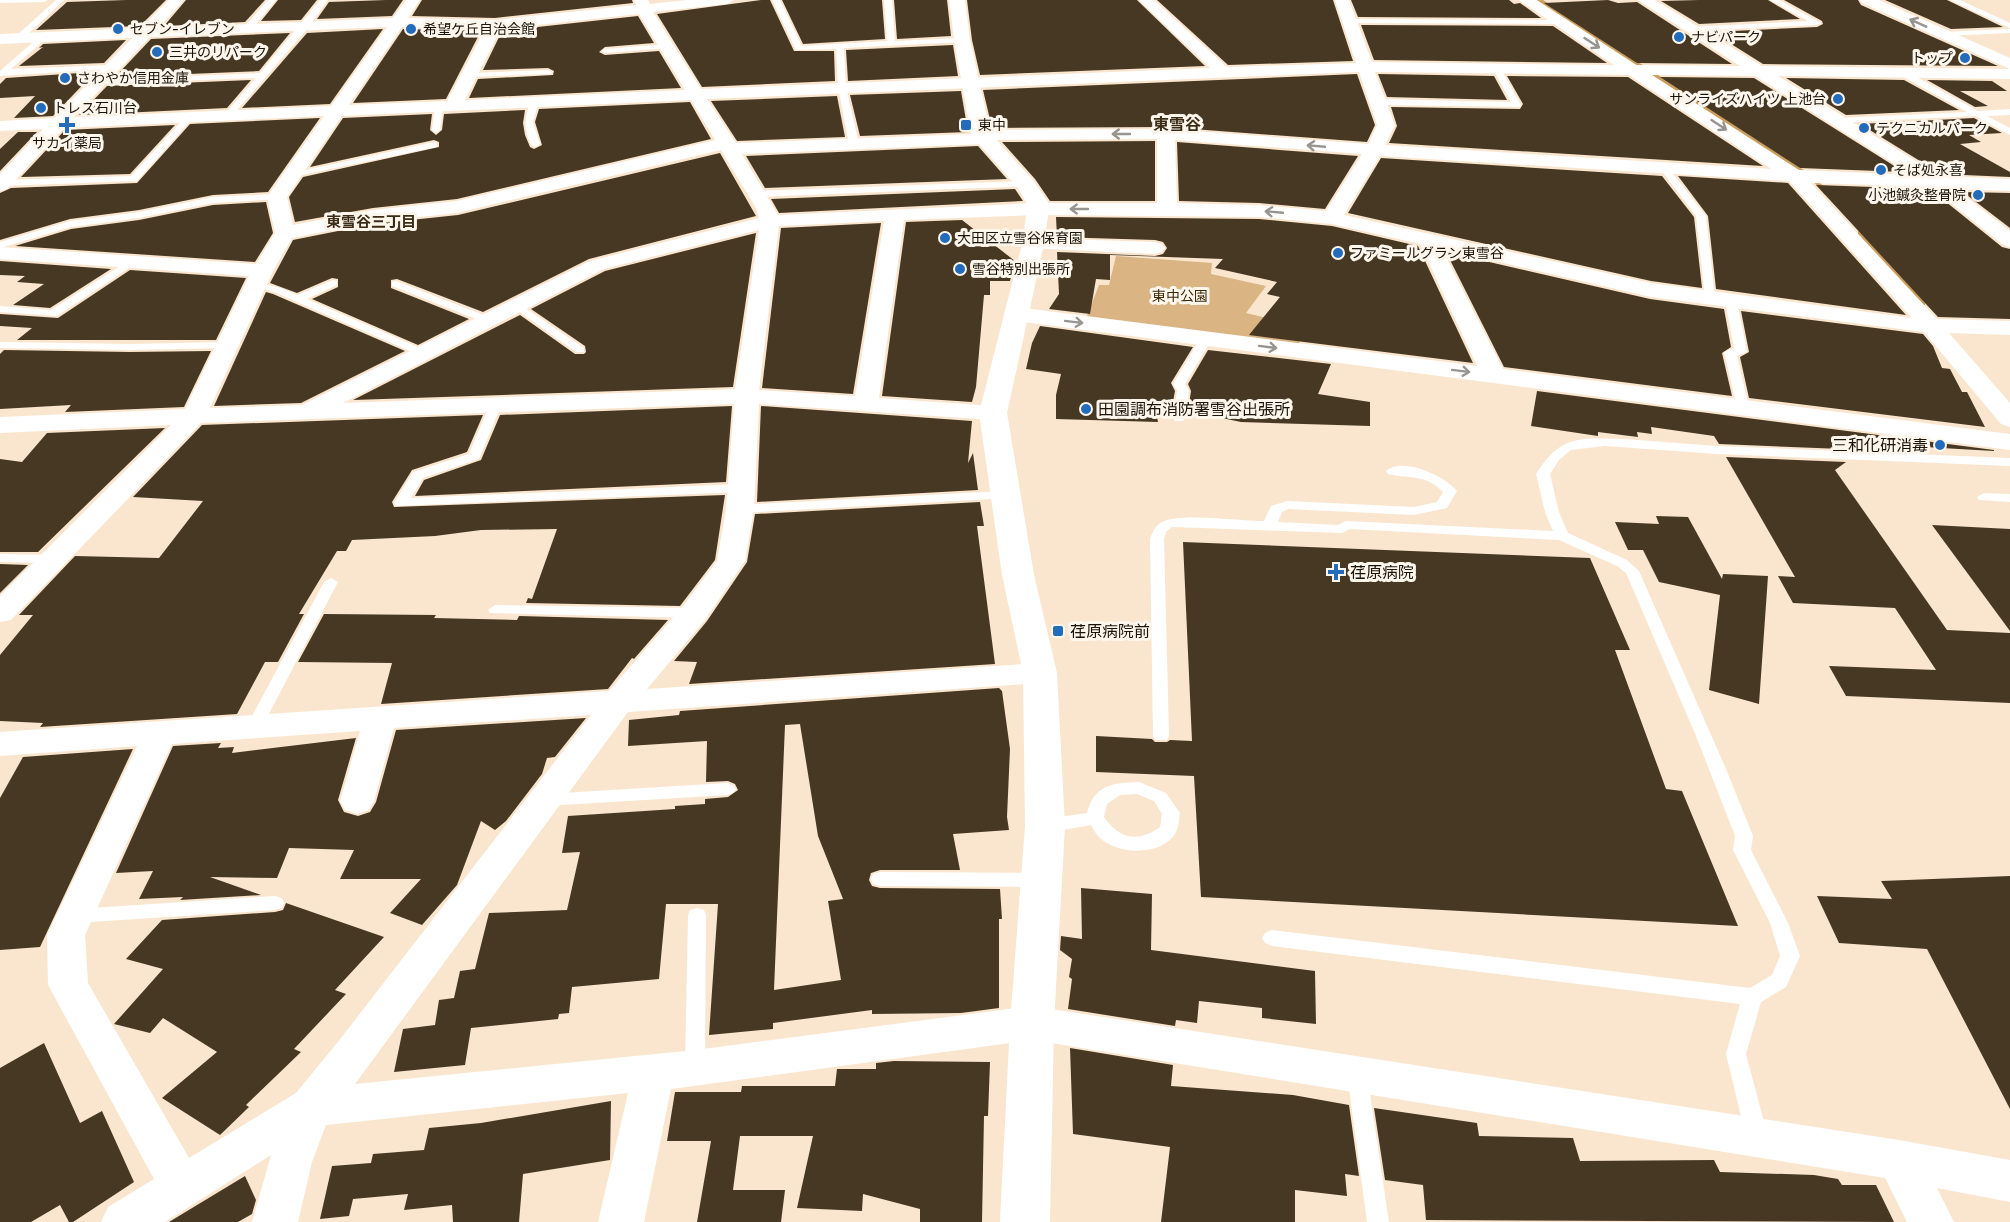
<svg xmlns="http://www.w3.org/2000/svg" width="2010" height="1222" font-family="Rubik,'Noto Sans JP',sans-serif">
<rect width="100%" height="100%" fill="#fae6ce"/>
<polygon fill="#dab482" points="1116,256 1212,263 1211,274 1266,286 1246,313 1305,327 1298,346 1086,319 1099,285 1109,285"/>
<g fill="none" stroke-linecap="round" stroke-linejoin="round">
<g fill="#cc9d5c" fill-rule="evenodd">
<polygon points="1537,0 1543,0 1816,178 1830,194 1825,195 1812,180"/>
<polygon points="1858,231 1864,231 1925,301 1925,305 1919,305 1858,235"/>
</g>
</g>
<g fill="#473824" fill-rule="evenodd">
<polygon points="126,0 166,0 140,26 36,30 67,2"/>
<polygon points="186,0 265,0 245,22 164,26"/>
<polygon points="278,0 317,0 301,20 261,21"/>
<polygon points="386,0 403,0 392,16 317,19 329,2"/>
<polygon points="422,0 632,0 633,3 495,18 412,16"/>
<polygon points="761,0 770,0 794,51 834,51 835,81 702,87 657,14"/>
<polygon points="782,0 882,0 885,39 803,44"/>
<polygon points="894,0 947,0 951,36 897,39"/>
<polygon points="967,0 1137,0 1205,66 980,75 972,40"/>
<polygon points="1157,0 1333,0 1353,61 1228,65"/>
<polygon points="1351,0 1509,0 1514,4 1520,3 1541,18 1358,17"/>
<polygon points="1608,0 1618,3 1637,2 1732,64 1637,63 1544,3"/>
<polygon points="1699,0 1768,0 1800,19 1699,24 1661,1"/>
<polygon points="1784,0 1858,0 1861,5 1998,66 1763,64 1712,32 1817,27 1823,24 1822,21"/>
<polygon points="1885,0 1947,0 2003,27 1951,29"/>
<polygon points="638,16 654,43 605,47 599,52 605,55 659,51 681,88 469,98 478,79 553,75 554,71 548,68 483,70 502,31"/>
<polygon points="1361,25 1553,26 1607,63 1374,60"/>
<polygon points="383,29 330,104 242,108 307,33"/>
<polygon points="403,29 481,31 446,99 353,103"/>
<polygon points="290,33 259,71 115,77 151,39"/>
<polygon points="126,40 104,63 19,66 43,47 39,48 43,44"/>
<polygon points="953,45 958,76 848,81 846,50"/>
<polygon points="95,72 53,116 14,118 35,96 0,98 0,84 6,78"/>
<polygon points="1357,74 1375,125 1367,142 1166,127 992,128 983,90"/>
<polygon points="1378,74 1494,76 1507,100 1387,97"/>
<polygon points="1507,76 1628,77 1763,166 1389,143 1397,126 1391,107 1520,109 1523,104"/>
<polygon points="1660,77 1754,78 1904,172 1800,168"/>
<polygon points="1786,78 1904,80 1959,110 1846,115"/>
<polygon points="251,80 227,108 79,115 107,86"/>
<polygon points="1927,80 1992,81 2007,91 1960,91 1988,106 1975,107"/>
<polygon points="961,91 968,132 860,136 850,95"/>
<polygon points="837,96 845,137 737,141 711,101"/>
<polygon points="690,102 711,139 457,199 373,208 295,222 289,197 303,177 439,147 439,142 434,140 310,167 343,118 432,114 430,130 436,135 442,130 444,114 525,110 523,123 525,135 530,147 534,149 542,145 535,122 539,109"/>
<polygon points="320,118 268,192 213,195 139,210 70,219 0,240 0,193 11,188 137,183 190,124"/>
<polygon points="1974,118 2002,133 1969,135 1981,142 1960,144 2010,172 2010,177 1941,174 1860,124"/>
<polygon points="175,125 130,174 21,177 65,130"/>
<polygon points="18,132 37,132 0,171 0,149"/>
<polygon points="1155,141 1155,201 1050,201 1035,179 1002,142"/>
<polygon points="1177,142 1358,156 1325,209 1259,203 1179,201"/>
<polygon points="978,146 1007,179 765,188 746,156"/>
<polygon points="720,153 756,216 589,259 483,312 397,279 391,280 391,288 469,319 418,345 312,299 338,287 338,279 332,278 297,293 270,283 293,240 373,224 458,215"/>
<polygon points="1381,158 1662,176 1694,217 1702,288 1651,281 1348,213"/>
<polygon points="1678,176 1788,183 1906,315 1716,289 1708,216"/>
<polygon points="1816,185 1930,189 2002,247 2010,249 2010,319 1938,317"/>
<polygon points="1015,189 1023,201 779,213 771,199"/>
<polygon points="1963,192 2010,193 2010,228"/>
<polygon points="266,202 273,233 255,262 15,246 71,229 139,220 213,205"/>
<polygon points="1056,217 1259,219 1332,226 1418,246 1473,363 1249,335 1280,297 1267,294 1277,282 1215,268 1223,259 1110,255 1110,280 1096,279 1090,314 1049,309 1059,294 1057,252 1155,256 1163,254 1167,248 1163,242 1155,240 1057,237"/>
<polygon points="962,220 1015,261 1010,281 990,281 990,295 984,295 976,387 972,402 882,396 906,222"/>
<polygon points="881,223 853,394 762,388 781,228"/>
<polygon points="756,233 733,387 353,400 520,315 575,354 584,354 586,352 585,346 531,309 605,271"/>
<polygon points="1446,252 1650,299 1724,309 1731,347 1722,353 1732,396 1504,367"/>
<polygon points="0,261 111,269 50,308 13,305 44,284 17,282 25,276 0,275"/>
<polygon points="130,270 246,278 216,340 17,340 32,328 0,326 0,314 58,318"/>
<polygon points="266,292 273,294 405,351 301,403 214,406"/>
<polygon points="1741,311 1923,334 1933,346 1942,368 1950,369 1962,392 1967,392 1985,427 1749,398 1740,357 1749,352"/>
<polygon points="1040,326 1193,347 1171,383 1175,391 1172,407 1154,403 1158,422 1056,419 1056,395 1061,374 1026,369 1032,343"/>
<polygon points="4,350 130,352 211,351 184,407 65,412 71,405 0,409 0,354"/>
<polygon points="1208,350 1331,364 1318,394 1370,402 1370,426 1241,422 1188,411 1191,391 1188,384"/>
<polygon points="1537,391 1994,450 1994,451 1837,442 1842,449 1719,444 1714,436 1651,427 1652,434 1637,432 1638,437 1598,432 1598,436 1531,426"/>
<polygon points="732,406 726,482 415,496 424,480 481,460 500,415"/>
<polygon points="761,406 972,421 968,463 973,453 978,490 757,502"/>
<polygon points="483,415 467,452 412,470 392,502 394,507 725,495 715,560 680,606 526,603 528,598 532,599 557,529 481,530 435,536 352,540 346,551 337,551 299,614 304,614 278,662 265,662 237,714 40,727 43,723 0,721 0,655 33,615 19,615 75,556 159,558 203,501 133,497 202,425"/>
<polygon points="165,428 38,552 0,552 0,459 22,462 47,433"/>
<polygon points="1726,457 1846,462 1835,470 1947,630 2010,633 2010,703 1846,696 1829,666 1936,670 1895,608 1793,603 1778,576 1795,577"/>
<polygon points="980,502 984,526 977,526 995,664 689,684 697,662 674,661 707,621 747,562 755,514"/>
<polygon points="1656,516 1688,517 1722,579 1723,574 1768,576 1759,704 1709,690 1720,595 1659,582 1643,550 1628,550 1615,522 1659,524"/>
<polygon points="1932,525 2010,529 2010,631"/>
<polygon points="1183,542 1590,558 1630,650 1615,650 1666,789 1682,791 1738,926 1201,897 1194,776 1096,772 1096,736 1152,739 1155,742 1167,742 1170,740 1192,741"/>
<polygon points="0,564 28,565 0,593"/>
<polygon points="324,614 436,615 434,618 517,620 519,616 668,620 634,659 632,658 608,689 381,704 392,663 298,662"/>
<path d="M999,688l3,3 8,58 -3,68 2,13 -56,4 7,36h-80l-9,3 -2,7 3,6 8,2 120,1 2,30h-3v89l-38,5 -89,1v-4l-99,13v6l-64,6 9,-131h-52l-7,75 -87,8 -3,26 -10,1 -1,5 -87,9 -6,37 -71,7 9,-43 32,-4 4,-25 15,-2 6,-27 15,-2 14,-56 78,-3 13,-58 -18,1 6,-37 107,-7v-3l30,-2v-5l23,-2 10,-7 -3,-6 -7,-3 -22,1 1,-41 -79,5 1,-26 50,-5 1,-4zM800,724l18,112 25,63 -15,2 13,79 -67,10 11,-265z"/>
<polygon points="586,718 555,757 547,758 542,774 506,821 495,830 481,821 457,885 422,925 390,913 421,879 340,879 354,850 289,848 277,878 210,877 261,895 180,900 183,897 139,899 153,871 116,873 173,746 221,743 218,748 234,747 232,753 356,738 338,800 344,812 358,816 370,812 376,802 396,730"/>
<polygon points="133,749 40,947 0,950 0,798 23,757"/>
<polygon points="2010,876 2010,1109 1927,949 1839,943 1817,896 1892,899 1881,881"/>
<polygon points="1081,888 1152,894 1151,950 1315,971 1316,1024 1262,1018 1262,1008 1199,1001 1197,1023 1176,1020 1175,1026 1068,1009 1072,979 1069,977 1072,959 1060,950 1061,936 1082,939"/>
<polygon points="286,903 384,937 335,990 346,994 294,1049 301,1052 246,1105 249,1107 220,1135 162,1098 217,1052 163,1018 150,1033 114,1024 163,969 126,959 162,920 275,912 283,910"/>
<polygon points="44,1043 80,1123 102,1111 134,1182 73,1222 69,1222 60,1205 31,1222 0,1222 0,1068"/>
<polygon points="1070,1048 1173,1065 1171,1086 1293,1095 1349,1105 1359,1176 1345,1174 1347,1196 1295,1190 1295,1222 1161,1222 1170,1147 1073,1134"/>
<polygon points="894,1061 990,1062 988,1116 984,1116 982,1222 920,1222 920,1209 863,1194 862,1211 797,1208 813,1136 740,1136 733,1190 785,1190 781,1222 697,1222 711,1141 667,1141 675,1092 741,1092 742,1086 835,1086 837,1069 876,1069 876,1063"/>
<polygon points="611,1101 610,1160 523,1174 519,1222 453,1222 452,1205 404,1210 408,1194 353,1199 349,1216 320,1219 332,1166 371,1163 373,1154 424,1150 429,1128 481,1123"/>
<polygon points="1374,1108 1477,1123 1479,1136 1573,1138 1580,1161 1714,1160 1720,1172 1814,1175 1838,1179 1842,1185 1876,1185 1894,1222 1426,1220 1423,1185 1385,1180"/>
<polygon points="245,1176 256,1200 252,1214 238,1222 169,1222"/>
</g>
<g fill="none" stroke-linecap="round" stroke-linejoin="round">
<g fill="#fff" fill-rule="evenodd">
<polygon points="0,0 48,0 44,2 0,3"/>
<polygon points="56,0 64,0 22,40 16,40 16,36"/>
<polygon points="268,0 276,0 251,30 245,30 245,26"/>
<polygon points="320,0 328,0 309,27 231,117 224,115 256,78 97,84 93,82 97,80 260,73"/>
<polygon points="772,0 780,0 802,46 887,41 884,0 892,0 895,41 962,38 966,40 962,42 844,48 846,87 859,144 854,147 849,144 838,87 836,49 796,50"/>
<polygon points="1770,0 1779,0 1821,23 1817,25 1690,31 1686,29 1690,27 1808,21"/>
<polygon points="1950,0 1960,0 2010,23 2010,28"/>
<polygon points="1350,19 1559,20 1563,22 1559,24 1347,23"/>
<polygon points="2010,29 2010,33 1944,36 1940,34 1944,32"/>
<polygon points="41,35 48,37 11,69 111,65 115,67 111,69 0,76 0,71"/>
<polygon points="667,44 671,46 670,48 605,53 601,51 605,49"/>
<polygon points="1497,67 1501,69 1521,105 1520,107 1379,105 1375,102 1379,99 1511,102 1493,69"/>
<polygon points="548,70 552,72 551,74 471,77 467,75 471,73"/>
<polygon points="1900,71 1906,71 1978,111 2010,109 2010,115 1987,116 2010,128 2010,135 1975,116 1835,123 1835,119 1838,118 1967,112 1900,75"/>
<path d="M535,98l4,3 -6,21 7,22 -5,3 -3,-1c-9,-16 -8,-29 -1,-45z"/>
<polygon points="439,102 443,105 440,130 436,133 432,130 435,105"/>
<polygon points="187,115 194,117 137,181 0,186 1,180 131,176"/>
<polygon points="434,142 437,143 437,147 292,177 287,174"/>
<polygon points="1661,166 1667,166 1706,216 1715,298 1714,300 1710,301 1705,298 1696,216 1661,170"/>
<polygon points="1026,181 1031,184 1029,186 757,197 752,194 757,191"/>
<polygon points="277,194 280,195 280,199 213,203 139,218 71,227 0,248 0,242 70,221 139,212 213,197"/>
<polygon points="131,259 136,262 135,264 57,316 0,312 0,306 51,310"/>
<polygon points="333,280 337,281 337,285 307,299 427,351 427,355 419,355 274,292 250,285 255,282 281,288 297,295"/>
<polygon points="396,281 494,319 496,321 494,323 486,323 392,286 392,282"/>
<polygon points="1731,298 1737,301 1747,352 1737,356 1749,407 1743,411 1737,407 1724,352 1734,348 1725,301"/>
<polygon points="518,303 584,348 584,352 576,352 514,308 512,306"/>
<polygon points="1206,336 1212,339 1185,384 1189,391 1185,418 1183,421 1175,421 1173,418 1177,391 1173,384 1200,339"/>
<polygon points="0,342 130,344 227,342 233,345 227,348 130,350 0,348"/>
<polygon points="495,402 501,406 479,459 423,478 411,498 741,484 748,488 741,492 396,506 394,503 413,472 469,454 489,406"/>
<path d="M1624,439l93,7 293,12v8l-293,-12 -112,-8 -34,4 -12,10 -9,14 9,38 9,21 59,27 12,11 87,198 27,67 -2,14 37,73 12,33 -14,31 -25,15 -15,52 22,83 -3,7 -8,3 -8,-3 -3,-7 -20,-83 14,-50 -468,-58 -7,-3 -3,-5 3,-5 7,-3 478,58 22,-13 8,-19 -10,-33 -37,-73 2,-14 -39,-100 -70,-163 -9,-7 -58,-26 -209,-11 -8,4 -170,-6 -6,5 -2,7 5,197 -2,4h-12l-2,-4 -3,-197c3,-8 6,-15 14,-18 19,-8 77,0 100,0l7,-15 16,-5 127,6 23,-5 6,-10c-17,-18 -33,-13 -55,-18l-2,-3c16,-15 59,5 71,20l-10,17 -33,7 -126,-6 -6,3 -4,10 60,3 8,-4 207,10 -8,-19 -9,-38c25,-40 44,-36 88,-35z"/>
<polygon points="1004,491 1009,492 1011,495 1009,498 740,513 733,509 740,505"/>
<polygon points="1984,493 2010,494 2010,502 1979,500 1977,497"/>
<polygon points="0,554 54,555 61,559 54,563 0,562"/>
<polygon points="331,578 338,582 262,727 260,731 248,731 246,727 324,582"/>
<polygon points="495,605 694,608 702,613 694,618 490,613 488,610"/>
<path d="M1139,782l27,11 14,20c-1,6 -1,13 -4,19 -13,25 -60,23 -77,5 -3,-3 -6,-8 -8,-12l-45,8 -6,-2 -3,-5 3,-5 6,-2 41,-6c7,-29 27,-30 52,-31zM1137,794l17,7 8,13 -2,13c-22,16 -41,12 -56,-10l3,-13 13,-9z"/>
<polygon points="727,783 733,785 736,789 733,793 727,795 545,806 539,804 536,800 539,796 545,794"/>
<polygon points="880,872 1042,873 1049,875 1051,880 1049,885 1042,887 880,886 873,884 871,879 873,874"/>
<polygon points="275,896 282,898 284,903 282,908 275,910 75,923 68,921 66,916 68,911 75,909"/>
<polygon points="697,908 704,910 706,915 705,1068 702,1074 695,1077 688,1074 685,1068 688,915 690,910"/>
<polygon points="1357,1065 1364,1068 1367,1074 1389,1222 1367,1222 1347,1074 1350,1068"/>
</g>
<g fill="#fff" fill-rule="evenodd">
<path d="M169,0h15l-25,28 234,-10 13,-18h14l-12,18 87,2 141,-15 -2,-5h14l2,4 37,-4h47l-7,4 -74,8 48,77 509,-21 -71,-68h15l73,67 129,-4 -21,-63h14l23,62 242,3 -95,-65h17l100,65 104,1 -102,-66h17l107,66 248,3v10l-232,-3 162,100 70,3v12l-54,-2 54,42v16l-7,-2 -72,-58 -120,-4 126,136 73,2v14l-61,-2 61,70v24l-9,-3 -77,-92 -273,-35 -209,-48 61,120 507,65v16l-994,-129 -8,-2 -3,-5 3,-5 8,-2 461,59 -57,-122 -88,-20 -73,-7 -221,-2 -134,5 -25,178 114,8 9,2 3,5 -3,5 -9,2 -234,-16 -5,105 -9,52 -40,59 -58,69 393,-26 11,3 5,7 -5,7 -11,3 -412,29 -273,372 340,-34 337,-44 867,134 111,20v42l-73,-14 17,34h-47l-22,-44 -853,-138 -361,49 -27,133h-46l30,-129 -302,32 -14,37 -14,60h-46l19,-67 -106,67h-64l7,-15 46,-28 -106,-194 -1,-50 90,-189 -137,10v-24l609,-41 74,-85 34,-45 9,-52 8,-105 -533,19 -190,197 -11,2v-26l171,-171 -171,8v-16l185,-8 64,-133 -249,-17v-12l256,17 19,-31 -8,-36 57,-81 -260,12 -57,61 -7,2v-17l43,-45 -43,2v-10l54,-3 78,-80 -132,6v-10l141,-6zM639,14l46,76 -220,10 36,-71zM387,27l-56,79 -257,11 76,-80zM402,27l83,2 -38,72 -98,4zM1359,72l18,53 -9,19 -202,-15 -185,1 -8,4 -237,9 -29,-44zM1375,72l254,3 142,94 -386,-24 10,-20zM1652,75l103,1 157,99 -113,-5zM691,100l24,40 -258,61 -84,9 -80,15 -6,-28 55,-81zM1157,139v64h-119l-260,12 -36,-61 242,-10 8,-4zM1175,140l187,14 -36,57 -67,-6 -82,-2zM721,150l35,58 3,10 -169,43 -288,144 -92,3 63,-137 19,-33 81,-16 84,-9zM1380,156l409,25 123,137 -261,-35 -307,-68zM884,221l-29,175 -96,-6 20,-164zM759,230l-24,159 -392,14 261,-134zM591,715l-250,323 -45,55 -107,65 -101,-175 -3,-48 87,-191 188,-13 -20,70 5,9 12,4 12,-4 5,-9 20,-73z"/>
<polygon points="1860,0 1879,0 2010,58 2010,69 1862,3"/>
<polygon points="1033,238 1155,242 1162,244 1165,248 1162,252 1155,254 1026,248 1023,244 1026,240"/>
</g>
<polygon fill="#fff" fill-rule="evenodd" points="949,0 965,0 970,40 991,134 1033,180 1048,202 1049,209 1044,244 1007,413 1034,575 1057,673 1065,826 1054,1023 1050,1222 1000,1222 1010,1023 1025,826 1023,673 1002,575 979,413 1022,244 1027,209 1026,202 1017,187 971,135 954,40"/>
</g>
<defs><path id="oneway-shaft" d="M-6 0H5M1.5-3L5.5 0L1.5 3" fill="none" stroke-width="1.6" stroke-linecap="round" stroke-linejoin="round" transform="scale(1.5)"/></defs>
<g stroke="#989591">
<use href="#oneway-shaft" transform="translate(1918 23) rotate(-156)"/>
<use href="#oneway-shaft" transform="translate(1592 43) rotate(33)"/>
<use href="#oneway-shaft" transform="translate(1719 125) rotate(33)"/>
<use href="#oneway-shaft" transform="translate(1121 134) rotate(180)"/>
<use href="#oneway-shaft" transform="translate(1316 146) rotate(-175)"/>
<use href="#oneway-shaft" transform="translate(1079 209) rotate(-180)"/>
<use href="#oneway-shaft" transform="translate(1274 212) rotate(-175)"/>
<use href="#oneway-shaft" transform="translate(1074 322) rotate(7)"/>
<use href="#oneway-shaft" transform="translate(1268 347) rotate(7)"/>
<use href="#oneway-shaft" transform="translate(1461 371) rotate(7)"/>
</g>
<g fill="#236bbb" stroke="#fdf6ec" stroke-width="2">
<circle cx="118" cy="29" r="6"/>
<circle cx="411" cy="29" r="6"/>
<circle cx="1679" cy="37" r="6"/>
<circle cx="157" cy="52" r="6"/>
<circle cx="1965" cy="58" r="6"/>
<circle cx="65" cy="78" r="6"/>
<circle cx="1838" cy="99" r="6"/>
<circle cx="41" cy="108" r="6"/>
<path d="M64 116h6v6h6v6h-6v6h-6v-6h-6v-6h6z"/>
<rect x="960" y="119" width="12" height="12" rx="3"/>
<circle cx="1864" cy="128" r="6"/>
<circle cx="1881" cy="170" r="6"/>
<circle cx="1978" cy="195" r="6"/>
<circle cx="945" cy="238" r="6"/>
<circle cx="1338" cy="253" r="6"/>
<circle cx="960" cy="269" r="6"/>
<circle cx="1086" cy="409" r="6"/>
<circle cx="1940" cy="445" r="6"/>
<path d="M1333 563h6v6h6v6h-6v6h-6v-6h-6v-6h6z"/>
<rect x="1052" y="625" width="12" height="12" rx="3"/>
</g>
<g text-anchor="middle" stroke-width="6" stroke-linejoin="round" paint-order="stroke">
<g font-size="14" fill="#1a140b" stroke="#fdf6ec" text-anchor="start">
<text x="130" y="34">セブン-イレブン</text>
<text x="423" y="34">希望ケ丘自治会館</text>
<text x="1691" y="42">ナビパーク</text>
<text x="169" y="57">三井のリパーク</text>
<text x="1953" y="63" text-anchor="end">トップ</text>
<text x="77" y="83">さわやか信用金庫</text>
<text x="1826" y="104" text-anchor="end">サンライズハイツ 上池台</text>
<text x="53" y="113">トレス石川台</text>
<text x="978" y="130">東中</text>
<text x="1876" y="133">テクニカルパーク</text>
<text x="67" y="148" text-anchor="middle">サカイ薬局</text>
<text x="1893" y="175">そば処永喜</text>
<text x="1966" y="200" text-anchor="end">小池鍼灸整骨院</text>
<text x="957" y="243">大田区立雪谷保育園</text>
<text x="1350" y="258">ファミールグラン東雪谷</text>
<text x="972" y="274">雪谷特別出張所</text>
</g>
<g font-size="14" fill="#3c290b" stroke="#fdf6ec">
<text x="1180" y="301">東中公園</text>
</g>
<g font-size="15" font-weight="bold" fill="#3b2c18" stroke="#fdf6ec">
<text x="371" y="227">東雪谷三丁目</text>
</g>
<g font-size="16" font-weight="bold" fill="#3b2c18" stroke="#fdf6ec">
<text x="1177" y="130">東雪谷</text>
</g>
<g font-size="16" fill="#1a140b" stroke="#fdf6ec" text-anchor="start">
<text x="1098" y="415">田園調布消防署雪谷出張所</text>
<text x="1928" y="451" text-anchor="end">三和化研消毒</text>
<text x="1350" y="578">荏原病院</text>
<text x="1070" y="637">荏原病院前</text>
</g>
</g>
</svg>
